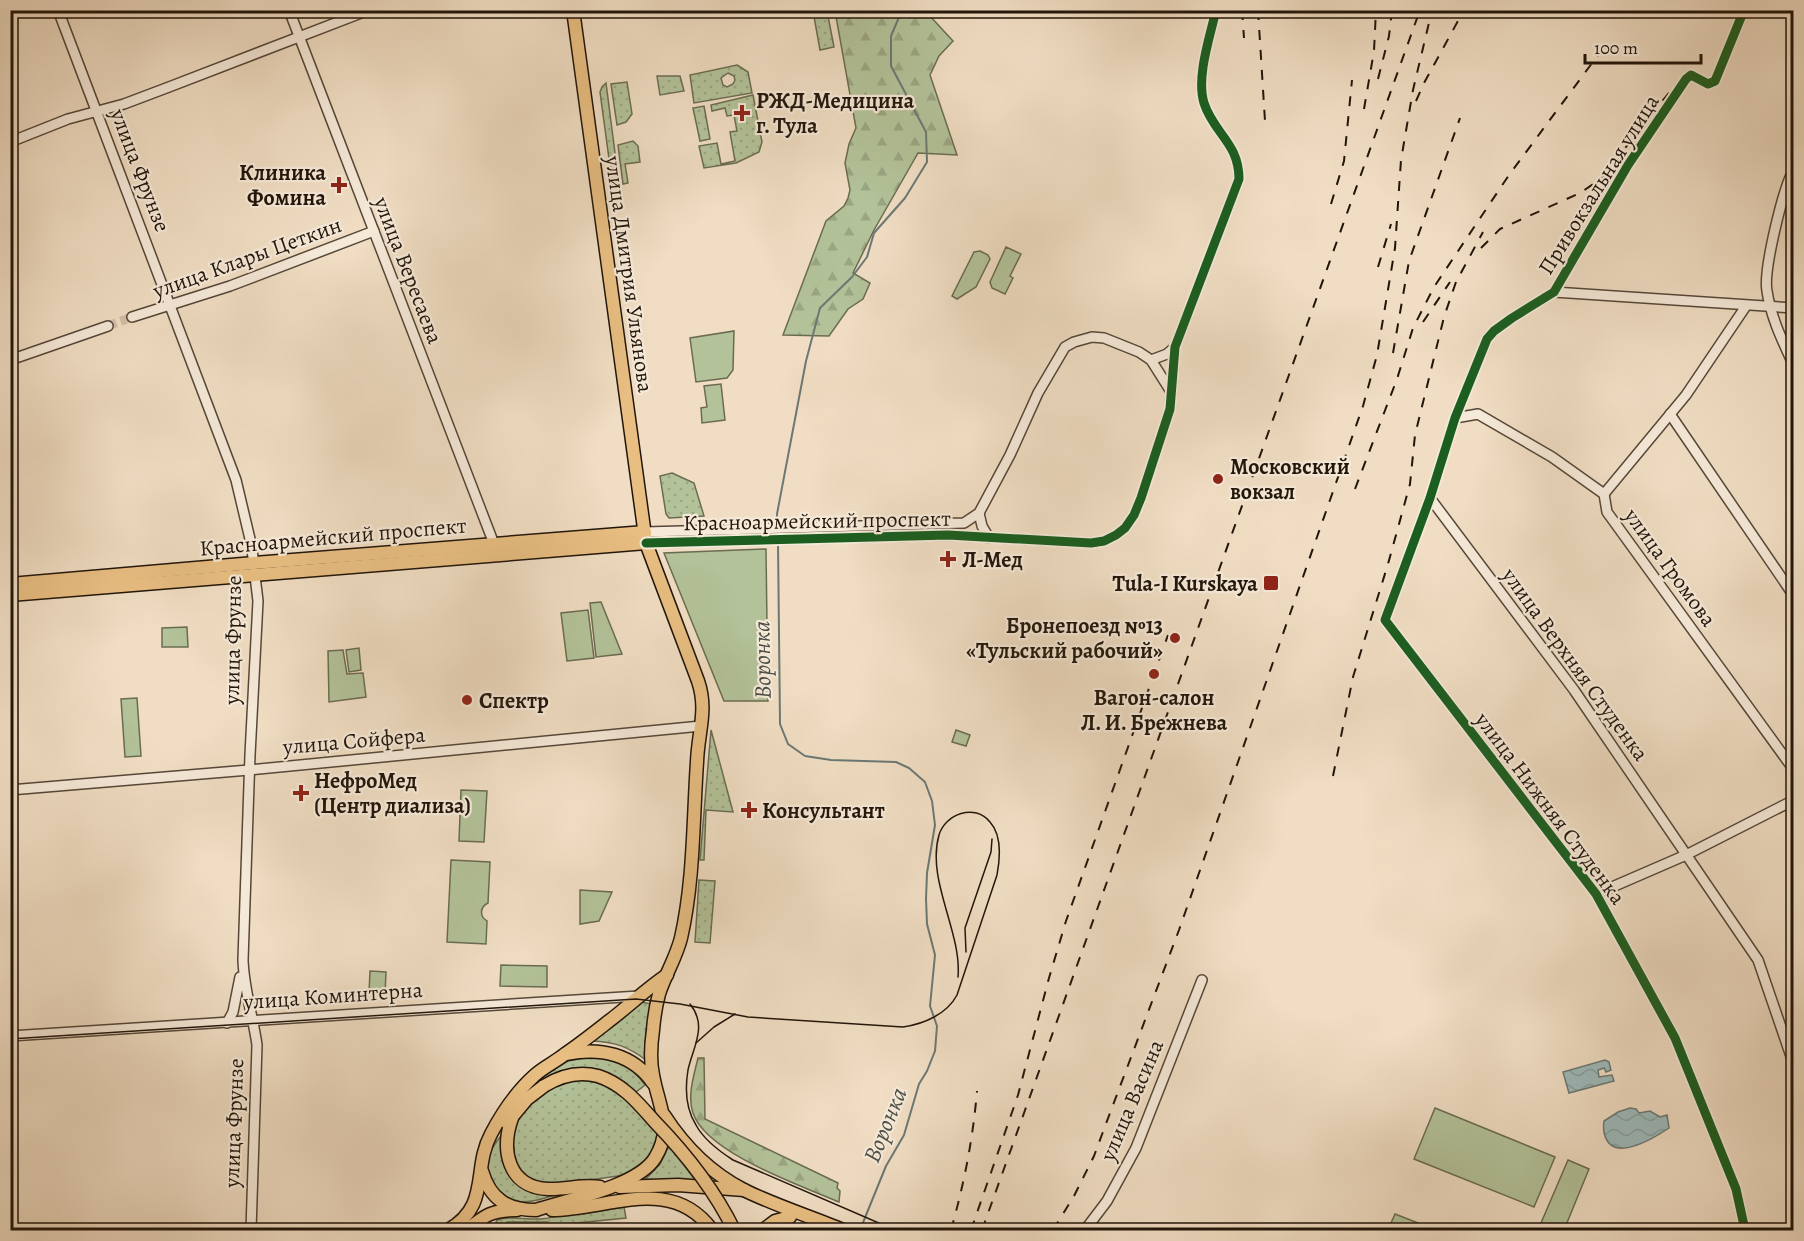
<svg xmlns="http://www.w3.org/2000/svg" width="1804" height="1241" font-family="Alegreya,serif">
<defs>
<pattern id="grass-dots" width="8" height="8" patternUnits="userSpaceOnUse" patternTransform="scale(1.5)"><rect width="8" height="8" fill="#b3c299"/><path d="M2 2h.1M6 6h.1" fill="none" stroke="#9aa682" stroke-width="1.8" stroke-linecap="round"/></pattern>
<pattern id="forest-firs" width="22" height="20" patternUnits="userSpaceOnUse" patternTransform="scale(1.5)"><rect width="22" height="20" fill="#b3c299"/><path d="M5 1l3.5 6h-7zM16 11l3.5 6h-7z" fill="#9aa682"/></pattern>
<pattern id="water-waves" width="16" height="10" patternUnits="userSpaceOnUse" patternTransform="scale(1.5)"><rect width="16" height="10" fill="#9dbabb"/><path d="M0 5q4-4 8 0t8 0" fill="none" stroke="#879f9f"/></pattern>
</defs>
<rect width="100%" height="100%" fill="#f0ddc3"/>
<filter id="stains"><feTurbulence type="fractalNoise" baseFrequency=".00333" numOctaves="4"/><feColorMatrix values="0 0 0 0 .2 0 0 0 0 .09 0 0 0 0 .02 0 0 0 .5 -.17"/></filter>
<radialGradient id="worn" r=".72"><stop offset=".6" stop-color="#630" stop-opacity="0"/><stop offset="1" stop-color="#630" stop-opacity=".3"/></radialGradient>
<g fill="url(#grass-dots)" stroke="#6a6c52" stroke-width="1.5" fill-rule="evenodd">
<polygon points="813,11 827,11 834,47 820,50"/>
<path d="M737,65l11,7 4,21 -58,10 -4,-28zM728,73l6,3 1,4 -2,4 -6,3 -4,-2 -2,-7z"/>
<polygon points="657,76 680,76 684,91 660,95"/>
<polygon points="627,82 632,114 626,122 617,125 611,84"/>
<polygon points="606,83 619,184 612,181 600,92 602,87"/>
<polygon points="753,95 762,142 759,152 736,163 704,168 699,146 717,143 721,164 735,161 730,132 737,131 734,115 727,116 725,108 712,111 711,105"/>
<polygon points="704,106 710,139 700,141 693,108"/>
<polygon points="633,141 638,146 640,162 625,164 628,183 623,184 618,145"/>
<polygon points="672,473 694,483 704,516 669,518 666,514 660,476"/>
<polygon points="711,730 733,812 706,810 704,860 700,860"/>
<polygon points="699,880 715,881 710,943 695,942"/>
<path d="M642,1002l9,2 -5,28v28c-19,-14 -31,-18 -55,-19z"/>
<path d="M584,1058c24,-2 47,6 61,27l-9,7c-29,-23 -58,-32 -92,-13l-2,-2 26,-16z"/>
<path d="M574,1080c40,-2 60,27 84,54l-9,23 -7,9 -17,9 -78,11 -25,-11 -12,-24 6,-28 12,-17 15,-13 16,-9z"/>
<path d="M503,1133l6,38 50,23c-15,4 -29,10 -45,7 -17,-4 -32,-27 -26,-44 3,-9 10,-17 15,-24z"/>
<polygon points="669,1146 696,1181 644,1181 660,1164"/>
<path d="M624,1207l2,11 -79,8v-4h-40l-1,6 -10,-6 1,-2c14,-5 28,0 43,-1 14,-1 28,-5 42,-8l1,3z"/>
</g>
<g fill="url(#forest-firs)" stroke="#6a6c52" stroke-width="1.5">
<polygon points="835,11 929,11 929,15 953,41 939,56 930,75 957,155 918,153 874,230 853,273 870,283 863,299 848,309 829,336 783,335 826,221 844,206 848,198 850,190 845,163 849,144 856,128"/>
<path d="M698,1058h6l1,61 133,64 -1,5 3,3 -1,11c-37,-16 -133,-49 -146,-89 -6,-17 1,-38 5,-55z"/>
</g>
<g fill="#b3c299" stroke="#6a6c52" stroke-width="1.5">
<polygon points="1006,247 1021,254 1010,276 1013,278 1005,294 992,288 990,282"/>
<polygon points="980,251 988,255 990,259 976,287 957,299 952,296 974,252"/>
<polygon points="734,331 733,370 727,378 696,382 690,338"/>
<polygon points="721,384 725,420 702,423 701,408 707,407 704,386"/>
<polygon points="766,549 768,701 724,701 664,553"/>
<polygon points="601,602 622,654 596,657 590,603"/>
<polygon points="588,610 594,658 567,661 561,613"/>
<polygon points="187,627 188,647 162,647 162,628"/>
<polygon points="359,648 361,670 349,672 346,650"/>
<polygon points="343,650 347,674 363,673 366,697 329,702 328,651"/>
<polygon points="137,698 141,756 125,757 121,699"/>
<polygon points="956,730 970,735 966,746 952,742"/>
<polygon points="461,790 487,791 484,842 459,841"/>
<path d="M451,860l39,2 -2,41c-8,4 -9,13 -1,18l-1,23 -39,-2z"/>
<polygon points="580,890 612,892 599,921 580,924"/>
<polygon points="501,965 547,966 547,987 500,986"/>
<polygon points="370,971 386,972 385,994 369,993"/>
<polygon points="1435,1108 1555,1157 1534,1207 1414,1159"/>
<polygon points="1568,1160 1589,1169 1564,1230 1538,1230"/>
<polygon points="1395,1214 1436,1230 1388,1230"/>
</g>
<g fill="url(#water-waves)" stroke="#6b7874" stroke-width="1.5">
<polygon points="1605,1060 1609,1062 1611,1070 1606,1072 1604,1068 1598,1070 1599,1077 1612,1075 1614,1081 1569,1093 1563,1072"/>
<path d="M1630,1108l6,1 3,4 11,-2 10,6 7,-2 2,13c-15,10 -55,35 -64,8 -2,-6 -2,-9 -1,-15l14,-9z"/>
</g>
<g fill="none" stroke-linecap="round" stroke-linejoin="round">
<g stroke="#6b7874" stroke-width="2">
<polyline points="777,526 777,514 806,361 820,308 852,277 867,257 874,233 905,198 927,162 926,132 891,66 891,36 902,10"/>
<polyline points="778,543 780,724 788,744 805,756 831,760 896,762 909,768 925,782 932,801 935,825 927,873 926,899 927,924 935,955 930,1006 937,1026 935,1051 927,1071 919,1084 904,1135 886,1166 860,1230"/>
</g>
<polyline stroke="#d1bfa7" stroke-width="9" stroke-dasharray="9 4.5" stroke-linecap="butt" points="108,326 132,317"/>
<g stroke="#554738" stroke-width="12">
<g id="minor">
<polyline points="58,10 236,480 250,539 254,563"/>
<polyline points="289,10 494,544"/>
<polyline points="1744,10 1715,81 1708,84 1691,75 1686,79 1628,165 1554,292 1512,318 1494,331 1487,339 1455,418 1430,498 1385,620 1596,894 1675,1038 1736,1189 1745,1230"/>
<polyline points="10,142 68,119 124,104 169,87 369,10"/>
<path d="M1794,169c-11,19 -31,102 -27,122 4,27 16,51 27,75"/>
<polyline points="1554,292 1794,308"/>
<polyline points="132,317 230,286 374,231"/>
<polyline points="10,360 108,326"/>
<polyline points="1151,360 1167,354 1175,347"/>
<polyline points="1670,414 1794,596"/>
<polyline points="1455,418 1478,414 1552,457 1604,494 1607,512 1794,770"/>
<polyline points="1604,494 1686,395 1746,306"/>
<polyline points="1430,498 1574,690 1758,960 1794,1065"/>
<polyline points="979,513 982,526 989,538"/>
<polyline points="645,532 964,523 979,513 1010,455 1038,393 1065,347 1074,342 1092,337 1104,338 1139,352 1151,360 1170,390"/>
<path d="M646,543l302,-8 143,8 13,-2 12,-6 9,-7 9,-13 7,-17 29,-89 5,-62 64,-168c0,-36 -25,-45 -35,-76 -8,-26 6,-66 12,-93"/>
<polyline points="10,790 249,770 701,726"/>
<polyline points="1596,894 1686,855 1794,800"/>
<polyline points="227,1023 233,1012 240,977"/>
<polyline points="10,1036 639,996"/>
<path d="M251,1230l6,-185c-4,-29 -13,-55 -14,-85l7,-205 8,-154 -3,-25"/>
<polyline points="1085,1230 1107,1201 1136,1148 1202,980"/>
</g>
</g>
<g stroke="#21150a" stroke-width="15">
<g id="major">
<polyline points="10,584 254,563 645,532"/>
<polyline points="10,595 646,543"/>
<path d="M567,1054c33,-7 66,0 86,29"/>
<path d="M664,1115c20,31 47,58 80,75 30,15 68,27 99,40"/>
<path d="M512,1118c-11,31 -5,69 36,71 17,1 34,-5 52,-2"/>
<polyline points="507,1123 527,1099 544,1086"/>
<path d="M482,1171c8,28 25,39 54,39 31,-10 102,-24 119,-52 19,-30 3,-53 -2,-83 -3,-14 -2,-31 0,-45 1,-12 3,-25 6,-36 6,-19 17,-36 22,-56 13,-57 12,-118 16,-176 1,-30 11,-52 1,-81l-52,-138 -73,-533"/>
<polyline points="620,1187 678,1185 744,1190"/>
<path d="M552,1210c55,0 119,-36 160,20"/>
<path d="M448,1230c43,-24 24,-61 43,-96 11,-21 26,-43 44,-59 9,-8 20,-13 30,-21 15,-10 30,-22 44,-33 20,-15 37,-32 58,-46"/>
<path d="M467,1230c18,-15 25,-20 50,-20"/>
<polyline points="763,1230 775,1221 790,1217"/>
</g>
</g>
<use href="#minor" stroke="#f5e9d8" stroke-width="9"/>
<use href="#major" stroke="#e8be82" stroke-width="12"/>
<g stroke="#21150a" stroke-width="1.5">
<polyline points="966,952 965,928 991,852 992,839"/>
<path d="M690,1004c18,22 3,43 -2,66 -3,18 -2,39 8,55 8,15 23,26 37,35l162,70"/>
<path d="M10,1039l626,-40 44,5 68,13 155,10c21,-3 44,-13 54,-32l40,-120c3,-16 5,-40 -7,-53 -15,-19 -45,-8 -51,13 -13,45 23,97 19,142"/>
<polyline points="696,1043 714,1027 735,1014"/>
</g>
<g stroke="#21150a" stroke-width="2" stroke-dasharray="10 10" stroke-linecap="butt">
<polyline points="1242,10 1244,38"/>
<polyline points="1258,10 1265,121"/>
<polyline points="1378,79 1389,36 1392,10"/>
<polyline points="1416,101 1424,83 1464,10"/>
<polyline points="1364,109 1374,51 1376,10"/>
<polyline points="1331,204 1344,161 1352,80"/>
<polyline points="1481,248 1500,229 1580,193 1608,174 1632,138 1678,82"/>
<polyline points="1378,267 1391,224"/>
<polyline points="1423,322 1450,282"/>
<polyline points="1393,353 1409,261 1460,118"/>
<polyline points="1355,489 1397,379 1413,328 1434,287 1509,175 1604,47"/>
<polyline points="1333,776 1353,677 1388,564 1410,484 1415,435 1444,317 1456,282 1483,232"/>
<path d="M951,1230c13,-46 22,-91 26,-139"/>
<polyline points="971,1230 1018,1095 1049,978 1066,921 1168,635"/>
<polyline points="982,1230 1420,10"/>
<polyline points="1053,1230 1074,1196 1094,1156 1110,1113 1179,930 1363,406 1377,355 1395,248 1401,160 1413,90 1432,10"/>
</g>
<g stroke="#21150a" stroke-width="15" stroke-linecap="butt">
<path id="major-bridge" d="M544,1086c16,-10 35,-15 54,-10 25,8 40,27 57,46 32,33 59,67 79,108"/>
</g>
<use href="#major-bridge" stroke="#e8be82" stroke-width="12"/>
<g stroke="#f5e9d8" stroke-width="13">
<g id="cycleway">
<polyline points="1744,10 1715,81 1708,84 1691,75 1686,79 1628,165 1554,292 1512,318 1494,331 1487,339 1455,418 1430,498 1385,620 1596,894 1675,1038 1736,1189 1745,1230"/>
<path d="M646,543l302,-8 143,8 13,-2 12,-6 9,-7 9,-13 7,-17 29,-89 5,-62 64,-168c0,-36 -25,-45 -35,-76 -8,-26 6,-66 12,-93"/>
</g>
</g>
<use href="#cycleway" stroke="#1b5e20" stroke-width="9"/>
</g>
<g fill="#8f2418" stroke="#f5e9d8" stroke-width="2">
<path d="M739 104h6v6h6v6h-6v6h-6v-6h-6v-6h6z"/>
<path d="M336 176h6v6h6v6h-6v6h-6v-6h-6v-6h6z"/>
<circle cx="1218" cy="479" r="6"/>
<path d="M945 550h6v6h6v6h-6v6h-6v-6h-6v-6h6z"/>
<rect x="1263" y="575" width="16" height="16" rx="3"/>
<circle cx="1175" cy="638" r="6"/>
<circle cx="1154" cy="674" r="6"/>
<circle cx="467" cy="700" r="6"/>
<path d="M298 784h6v6h6v6h-6v6h-6v-6h-6v-6h6z"/>
<path d="M746 801h6v6h6v6h-6v6h-6v-6h-6v-6h6z"/>
</g>
<g text-anchor="middle" stroke-width="4.5" stroke-linejoin="round" paint-order="stroke">
<g font-size="22" font-weight="bold" fill="#21150a" stroke="#f5e9d8" text-anchor="start">
<text x="756" y="108">РЖД-Медицина<tspan x="756" dy="25">г. Тула</tspan></text>
<text x="326" y="180" text-anchor="end">Клиника<tspan x="326" dy="25">Фомина</tspan></text>
<text x="1230" y="474">Московский<tspan x="1230" dy="25">вокзал</tspan></text>
<text x="962" y="567">Л-Мед</text>
<text x="1258" y="591" text-anchor="end">Tula-I Kurskaya</text>
<text x="1163" y="633" text-anchor="end">Бронепоезд №13<tspan x="1163" dy="25">«Тульский рабочий»</tspan></text>
<text x="1154" y="705" text-anchor="middle">Вагон-салон<tspan x="1154" dy="25">Л. И. Брежнева</tspan></text>
<text x="479" y="708">Спектр</text>
<text x="314" y="788">НефроМед<tspan x="314" dy="25">(Центр диализа)</tspan></text>
<text x="762" y="818">Консультант</text>
</g>
<g font-size="22" fill="#21150a" stroke="#f5e9d8">
<text transform="translate(141 170) rotate(69)" y="8">улица Фрунзе</text>
<text transform="translate(1598 184) rotate(-58)" y="8">Привокзальная улица</text>
<text transform="translate(247 257) rotate(-20)" y="8">улица Клары Цеткин</text>
<text transform="translate(409 270) rotate(69)" y="8">улица Вересаева</text>
<text transform="translate(630 274) rotate(82)" y="8">улица Дмитрия Ульянова</text>
<text transform="translate(817 520) rotate(-1)" y="8">Красноармейский проспект</text>
<text transform="translate(333 536) rotate(-5)" y="8">Красноармейский проспект</text>
<text transform="translate(1671 567) rotate(54)" y="8">улица Громова</text>
<text transform="translate(232 640) rotate(-89)" y="8">улица Фрунзе</text>
<text transform="translate(1576 664) rotate(54)" y="8">улица Верхняя Cтуденка</text>
<text transform="translate(354 740) rotate(-5)" y="8">улица Сойфера</text>
<text transform="translate(1551 808) rotate(53)" y="8">улица Нижняя Cтуденкa</text>
<text transform="translate(333 995) rotate(-4)" y="8">улица Коминтерна</text>
<text transform="translate(1131 1100) rotate(-67)" y="8">улица Васина</text>
<text transform="translate(233 1123) rotate(-88)" y="8">улица Фрунзе</text>
</g>
<g font-size="24" font-style="italic" fill="#4c4f48" stroke="#f5e9d8">
<text transform="translate(762 660) rotate(-91)" y="8">Воронка</text>
<text transform="translate(885 1125) rotate(-68)" y="8">Воронка</text>
</g>
</g>
<rect width="1804" height="1241" fill="none" stroke="#f0ddc3" stroke-width="36"/>
<rect x="12" y="12" width="1780" height="1217" fill="none" stroke="#21150a" stroke-width="3"/>
<rect x="18" y="18" width="1768" height="1205" fill="none" stroke="#21150a" stroke-width="1.5"/>
<path d="M1585 54v9h116v-9" fill="none" stroke="#21150a" stroke-width="3"/>
<text x="1594" y="54" font-size="18" fill="#21150a" stroke="#f5e9d8" stroke-width="4.5" paint-order="stroke">100 m</text>
<rect width="100%" height="100%" filter="url(#stains)"/>
<rect width="100%" height="100%" fill="url(#worn)"/>
</svg>
